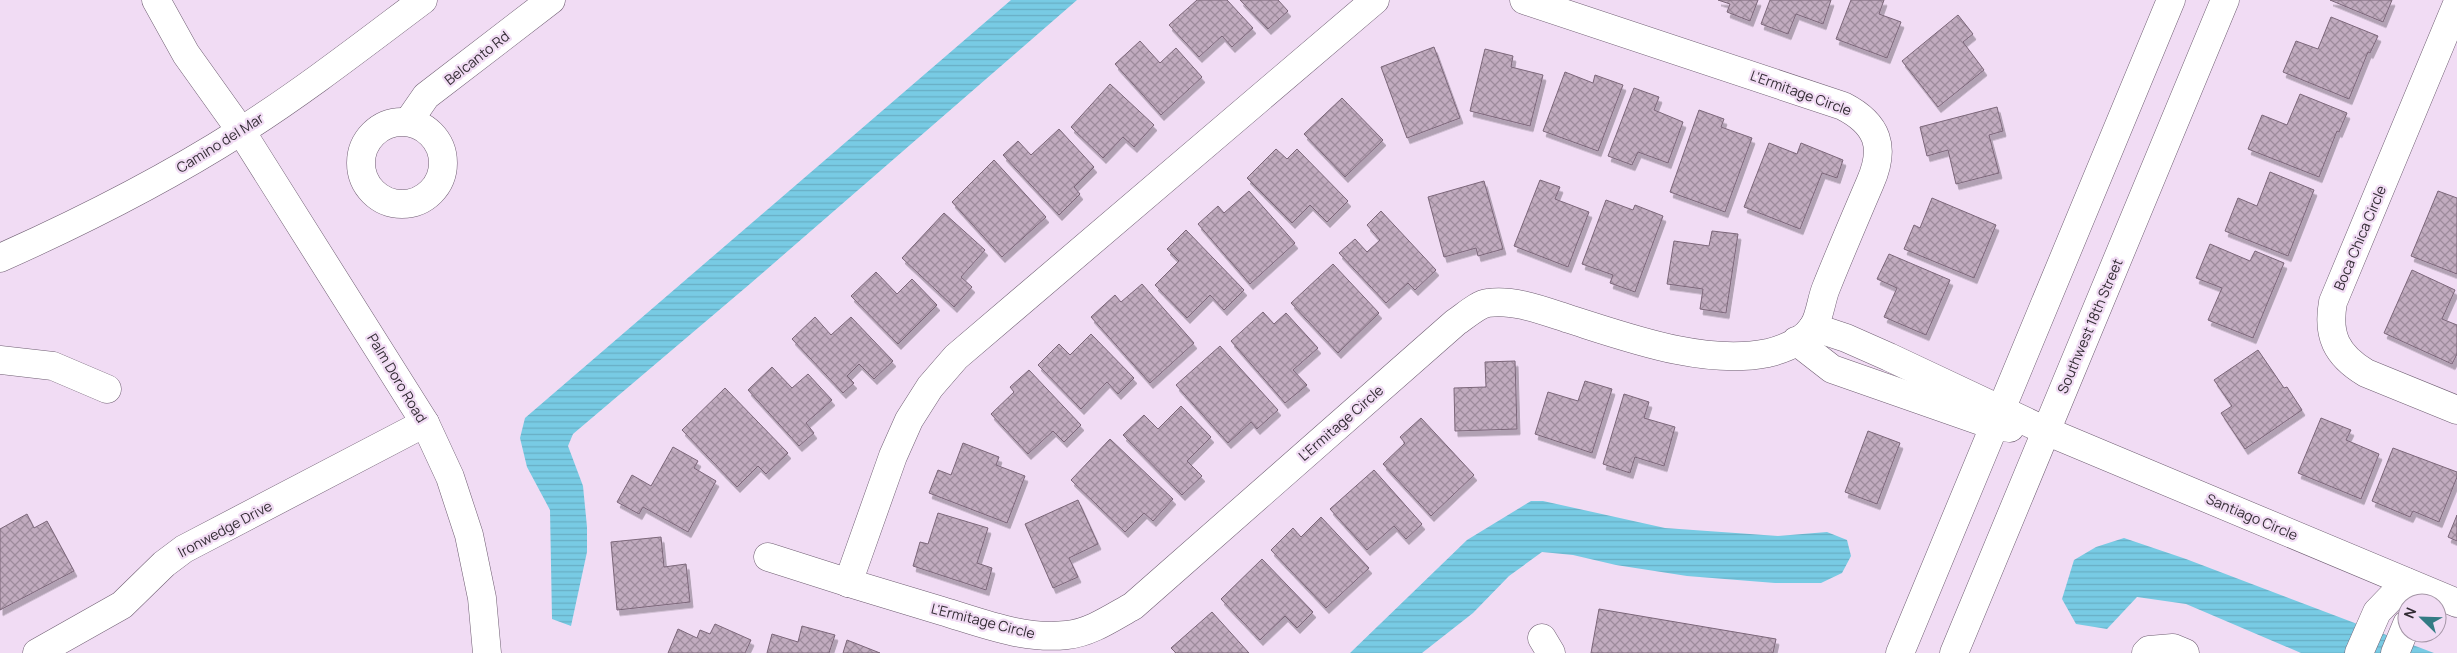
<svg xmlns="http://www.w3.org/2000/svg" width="2457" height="653" font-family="Manrope,sans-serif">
<defs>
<pattern id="water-rules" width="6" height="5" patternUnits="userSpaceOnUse" patternTransform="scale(1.25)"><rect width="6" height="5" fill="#78cbe4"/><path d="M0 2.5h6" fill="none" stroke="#68aec4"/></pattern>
<pattern id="building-cross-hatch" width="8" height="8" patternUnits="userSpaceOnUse" patternTransform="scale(1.25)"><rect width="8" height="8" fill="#c1abbf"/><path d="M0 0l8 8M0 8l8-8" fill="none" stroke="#9d8b9c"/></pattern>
<filter id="shadow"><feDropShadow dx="3" dy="5.5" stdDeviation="0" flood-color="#0004"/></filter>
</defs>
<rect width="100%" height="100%" fill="#f1dcf4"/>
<g fill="url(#water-rules)">
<polygon points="1011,0 1077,0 751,283 573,434 568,446 583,486 587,527 587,552 571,626 552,619 550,510 527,467 520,438 525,418"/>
<polygon points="1531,501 1543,501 1665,528 1778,536 1827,532 1847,540 1851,556 1842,573 1821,583 1775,583 1687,576 1616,565 1573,555 1542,552 1509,576 1473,613 1422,653 1350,653 1467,540"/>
<polygon points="2124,538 2186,559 2434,653 2301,653 2186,604 2137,597 2107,629 2076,624 2062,599 2074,560 2096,547"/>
</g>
<g fill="url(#building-cross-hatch)" stroke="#7b6679" filter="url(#shadow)">
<polygon points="1197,0 1227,0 1253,28 1232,47 1222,36 1199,57 1169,25"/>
<polygon points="1240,0 1278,0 1288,11 1268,29"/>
<polygon points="1718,0 1758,0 1750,21 1727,12 1730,4"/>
<polygon points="1770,0 1831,0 1823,24 1796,14 1788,34 1761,24"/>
<polygon points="1851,0 1884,0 1879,14 1901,22 1887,58 1836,39"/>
<polygon points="2330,0 2392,0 2383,22"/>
<polygon points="1958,15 1973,34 1963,42 1984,70 1938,107 1902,61"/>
<polygon points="2331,17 2378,36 2370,53 2368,52 2349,99 2283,72 2296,41 2318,49"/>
<polygon points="1140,41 1160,63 1176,48 1202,77 1161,115 1115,64"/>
<polygon points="1434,47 1460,118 1407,138 1381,67"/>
<polygon points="1485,49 1513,56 1511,67 1543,75 1530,126 1470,111"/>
<polygon points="1565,72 1593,83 1595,75 1623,85 1598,151 1543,131"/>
<polygon points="1110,84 1154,125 1134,147 1123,137 1103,158 1071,127"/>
<polygon points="1634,88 1659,97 1654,110 1683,122 1668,163 1638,152 1632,165 1608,156"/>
<polygon points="2300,94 2347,113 2339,132 2337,131 2319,177 2248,149 2262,115 2287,125"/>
<polygon points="1342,98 1383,140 1345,177 1304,134"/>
<polygon points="1997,107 2003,131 1989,135 1999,173 1956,184 1948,150 1927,156 1920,127"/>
<polygon points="1699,110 1724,119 1721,127 1752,138 1725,212 1670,192"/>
<polygon points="1059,129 1094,167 1074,187 1080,194 1059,215 1003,155 1018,141 1031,155"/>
<polygon points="1769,143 1797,154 1801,143 1843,160 1837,178 1822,173 1800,229 1744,207"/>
<polygon points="1276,149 1287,159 1297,149 1348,201 1327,222 1310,205 1292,223 1247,178"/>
<polygon points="994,160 1046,217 1002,257 952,202"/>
<polygon points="2270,172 2314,190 2288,256 2225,231 2238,198 2257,206"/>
<polygon points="1540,180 1560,187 1555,199 1589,212 1568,267 1514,246"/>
<polygon points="1484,181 1503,249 1478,256 1476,248 1444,257 1428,197"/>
<polygon points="1249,191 1295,243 1250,284 1198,224 1218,206 1224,213"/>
<polygon points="2438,191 2457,198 2457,274 2411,256"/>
<polygon points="1932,198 1996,225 1974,278 1904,249 1914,225 1920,228"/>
<polygon points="1606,200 1633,210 1635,205 1663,216 1635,292 1610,283 1613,275 1582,264"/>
<polygon points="1381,211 1436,270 1415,290 1408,283 1386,303 1339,253 1355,239 1367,252 1380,240 1367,225"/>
<polygon points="944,213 985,250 961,277 972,287 954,307 902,258"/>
<polygon points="1186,230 1244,290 1224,310 1210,295 1187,318 1155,285 1179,261 1167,249"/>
<polygon points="1712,231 1738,234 1726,313 1700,309 1703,289 1667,284 1674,241 1709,246"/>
<polygon points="2210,244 2250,261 2255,251 2284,263 2253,338 2208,320 2222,288 2196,278"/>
<polygon points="1889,254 1950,280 1926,335 1884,317 1897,288 1877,279"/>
<polygon points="1333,264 1379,313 1338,353 1291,303"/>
<polygon points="2412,270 2455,290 2442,319 2457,325 2457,354 2452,364 2384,333"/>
<polygon points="876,272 897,294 912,279 937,305 898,344 851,296"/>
<polygon points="1142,284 1194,343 1150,383 1091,317 1115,295 1121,302"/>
<polygon points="1263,312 1274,324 1286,313 1318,348 1293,370 1307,385 1285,403 1231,341"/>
<polygon points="815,317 831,335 851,317 893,361 874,379 859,364 847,376 854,383 843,393 792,339"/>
<polygon points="1091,334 1134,378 1118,394 1107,382 1081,409 1038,365 1059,344 1070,355"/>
<polygon points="1220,346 1278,410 1257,429 1251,422 1228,443 1176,385"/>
<polygon points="2258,350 2284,388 2287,387 2302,410 2245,449 2221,413 2232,406 2214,380"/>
<polygon points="1515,361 1517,429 1455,431 1454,388 1486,387 1485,362"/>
<polygon points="772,367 792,388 808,374 832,400 806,423 814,433 799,446 748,390"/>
<polygon points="1029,370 1081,425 1064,442 1053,431 1028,454 991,414 1014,392 1010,387"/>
<polygon points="1585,381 1612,389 1592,453 1535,434 1548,392 1578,401"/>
<polygon points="725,388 788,453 766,474 758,466 737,487 682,430"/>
<polygon points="1624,394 1649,402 1644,418 1675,427 1664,466 1635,457 1630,473 1603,464"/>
<polygon points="1181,406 1211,437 1187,461 1202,476 1182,495 1123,435 1144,415 1158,429"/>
<polygon points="1421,418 1474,475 1431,516 1383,464 1405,443 1400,437"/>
<polygon points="2321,418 2351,430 2346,440 2379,454 2361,499 2298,473"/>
<polygon points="1868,431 1900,443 1877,504 1845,492"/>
<polygon points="1110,439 1173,499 1153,521 1144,513 1125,532 1071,480"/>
<polygon points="963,443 999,457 996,465 1025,476 1007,523 929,493 938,470 951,475"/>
<polygon points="673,447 698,461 694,468 716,481 688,532 643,507 639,514 617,502 632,475 651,486"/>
<polygon points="2393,448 2457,472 2457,477 2439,522 2413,511 2410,517 2372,501"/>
<polygon points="1374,470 1422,524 1406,539 1394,526 1367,550 1330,509"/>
<polygon points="1078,500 1098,544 1069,558 1078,577 1053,588 1025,524"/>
<polygon points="938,513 988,528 977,563 992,568 986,590 913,566 920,542 928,544"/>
<polygon points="27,514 34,528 47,521 74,571 0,610 0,529"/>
<polygon points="2457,515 2457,541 2448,537"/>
<polygon points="1321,517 1369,568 1326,608 1271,550 1293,528 1301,537"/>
<polygon points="661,537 664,567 686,564 690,602 617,610 611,542"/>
<polygon points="1262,559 1313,612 1297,628 1285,616 1260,640 1221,599"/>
<polygon points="1599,609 1776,639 1773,653 1591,653"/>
<polygon points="1212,612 1249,653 1176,653 1171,648"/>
<polygon points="715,624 751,640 745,653 668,653 678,629 697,638 700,630 710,634"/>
<polygon points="802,626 835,635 829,653 767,653 772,634 798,642"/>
<polygon points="847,640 880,653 843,653"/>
</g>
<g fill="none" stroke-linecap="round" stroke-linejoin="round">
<g stroke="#6f5e72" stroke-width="29">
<g id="minor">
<polyline points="156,0 186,54 241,131 425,423 450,477 469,535 482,598 487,653"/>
<path d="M2457,4l-124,298c-6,33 3,53 33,71l91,37"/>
<circle cx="402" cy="163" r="41"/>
<polyline points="408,122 426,96 551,0"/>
<path d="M0,258c83,-37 164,-78 241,-127 63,-40 122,-86 182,-131"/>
<polyline points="1813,327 1846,338 1889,357 2046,431 2457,603"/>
<polyline points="1796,341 1832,369 1995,426 2010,428"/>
<polyline points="0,360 53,366 107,389"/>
<path d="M768,557c58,19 116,37 174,54 40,12 82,29 125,24 23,-2 46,-18 66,-29l323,-284c8,-5 22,-18 32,-19 26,-4 56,8 81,16 60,19 136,47 199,34 16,-4 35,-11 45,-26 7,-10 8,-27 13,-39 14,-35 29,-70 44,-105 16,-36 8,-59 -27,-77l-319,-106"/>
<polyline points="848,583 893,456 909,420 930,387 956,357 1375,0"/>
<polyline points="1542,638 1551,653"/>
<polyline points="37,653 122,605 164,564 184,549 425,423"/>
<polyline points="2146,653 2149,650 2173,648 2185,653"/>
<polyline points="2359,653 2377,612 2406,582"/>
<polyline points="2395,653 2407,624"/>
</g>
</g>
<g stroke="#6f5e72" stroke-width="29">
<g id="major">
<polyline points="1900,653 2171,0"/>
<polyline points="1954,653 2225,0"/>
</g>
</g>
<use href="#minor" stroke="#fff" stroke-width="28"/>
<use href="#major" stroke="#fff" stroke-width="28"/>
</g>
<g text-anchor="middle" stroke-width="4.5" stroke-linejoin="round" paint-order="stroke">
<g font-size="14" fill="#332c34" stroke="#f1dcf4">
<text transform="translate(477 58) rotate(-38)" y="5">Belcanto Rd</text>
<text transform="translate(1801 93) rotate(20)" y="5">L'Ermitage Circle</text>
<text transform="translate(220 143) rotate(-32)" y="5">Camino del Mar</text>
<text transform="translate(2360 238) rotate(-67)" y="5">Boca Chica Circle</text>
<text transform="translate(2090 326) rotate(-67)" y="5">Southwest 18th Street</text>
<text transform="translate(397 378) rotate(59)" y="5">Palm Doro Road</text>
<text transform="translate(1341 423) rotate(-41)" y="5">L'Ermitage Circle</text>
<text transform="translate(2252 517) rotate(23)" y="5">Santiago Circle</text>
<text transform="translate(225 529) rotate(-28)" y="5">Ironwedge Drive</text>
<text transform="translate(983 621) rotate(14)" y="5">L'Ermitage Circle</text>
</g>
</g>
<g transform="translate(2422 618) rotate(293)"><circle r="24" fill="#f1dcf4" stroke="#a596a7"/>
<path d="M0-4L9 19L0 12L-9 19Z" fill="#337b84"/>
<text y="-8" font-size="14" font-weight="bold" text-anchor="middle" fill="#332c34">N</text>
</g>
</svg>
